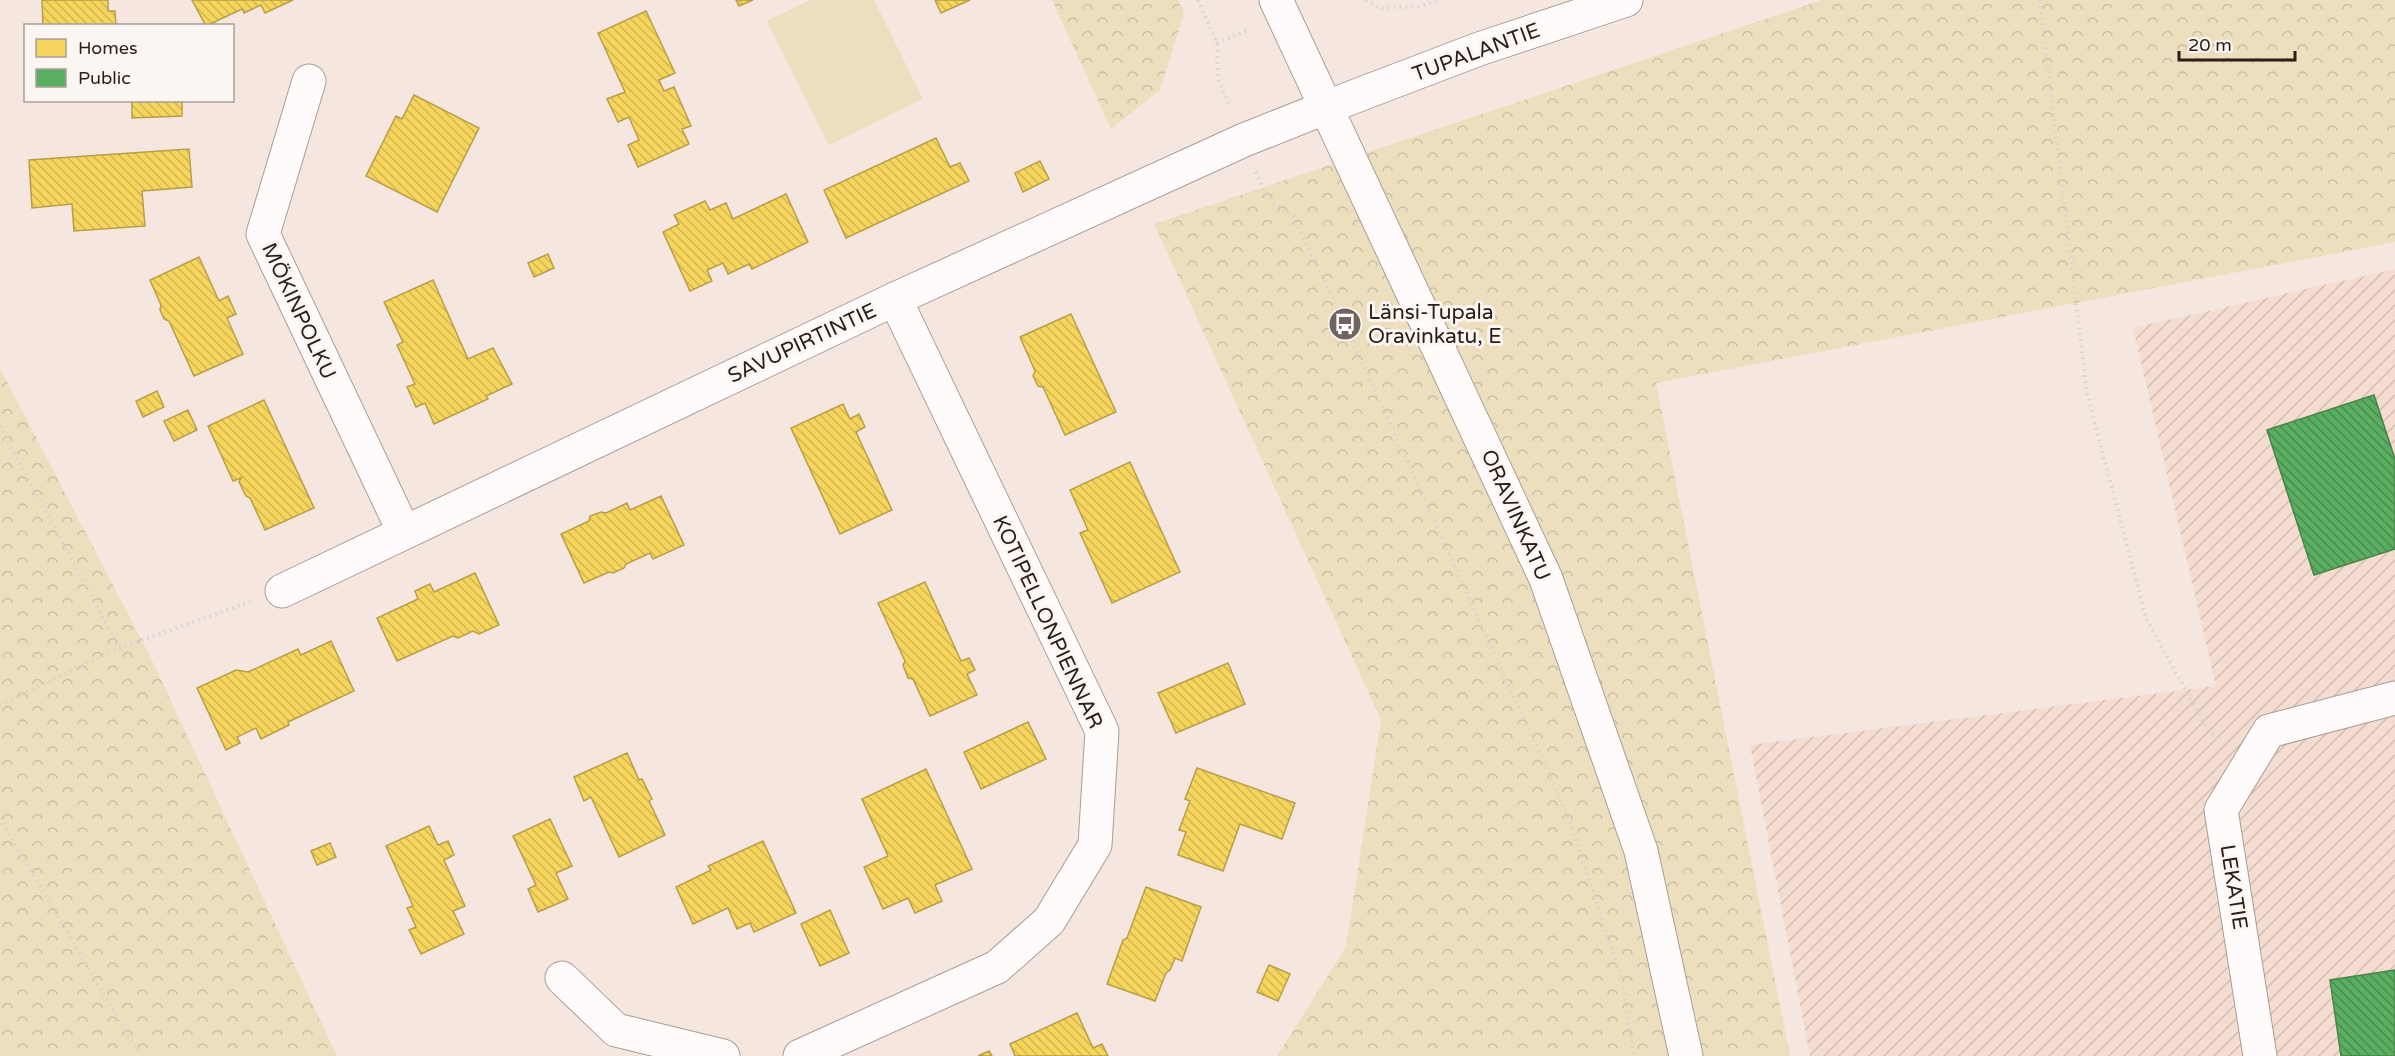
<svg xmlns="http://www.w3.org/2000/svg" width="2395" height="1056" font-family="'Varela Round',sans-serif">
<defs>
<pattern id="industrial-furrows" width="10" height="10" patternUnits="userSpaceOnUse" patternTransform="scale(1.5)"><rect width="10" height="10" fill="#f4ddd0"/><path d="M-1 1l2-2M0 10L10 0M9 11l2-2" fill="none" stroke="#d1bdb2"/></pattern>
<pattern id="forest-crowns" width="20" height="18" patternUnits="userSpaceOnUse" patternTransform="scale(1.5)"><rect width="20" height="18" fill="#eddfbd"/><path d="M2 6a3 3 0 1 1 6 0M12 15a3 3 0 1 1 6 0" fill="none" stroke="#cbbfa2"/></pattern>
<pattern id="homes-back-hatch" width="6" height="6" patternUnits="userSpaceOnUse" patternTransform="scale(1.5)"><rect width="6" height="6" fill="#f6d55c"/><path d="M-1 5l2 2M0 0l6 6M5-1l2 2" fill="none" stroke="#d3b64f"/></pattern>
<pattern id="public-back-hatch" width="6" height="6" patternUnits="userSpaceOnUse" patternTransform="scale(1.5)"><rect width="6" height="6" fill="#5aae61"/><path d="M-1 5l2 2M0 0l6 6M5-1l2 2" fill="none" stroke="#4a8d4f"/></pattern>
</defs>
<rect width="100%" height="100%" fill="#f5e7df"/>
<polygon fill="url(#industrial-furrows)" points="2395,269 2395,1056 1810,1056 1750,745 2216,686 2133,328"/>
<polygon fill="#eddfbd" points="810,0 874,0 923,99 829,145 767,21"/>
<g fill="url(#forest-crowns)">
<polygon points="1052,0 1178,0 1184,13 1160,90 1111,129"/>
<polygon points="1822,0 2395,0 2395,242 1656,383 1790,1056 1277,1056 1346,947 1381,720 1154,224"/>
<polygon points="0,368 150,656 337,1056 0,1056"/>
</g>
<g fill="url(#homes-back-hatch)" stroke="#b89e48" stroke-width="1.5">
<polygon points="42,0 108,0 108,11 115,11 116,26 43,26"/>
<polygon points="192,0 293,0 265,13 261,5 244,13 242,9 206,26"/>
<polygon points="736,0 753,0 739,6"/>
<polygon points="935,0 970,0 941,13"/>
<polygon points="646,11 675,73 659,80 664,91 674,87 691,126 682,129 689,144 638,167 628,145 639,140 629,117 618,122 607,99 625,92 598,33"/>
<polygon points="414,95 479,128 437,212 366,176 396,116 402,119"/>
<polygon points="132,100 182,100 182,116 132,118"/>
<polygon points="936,138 950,167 960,163 969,181 846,238 824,190"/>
<polygon points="189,149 192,187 142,191 145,226 74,231 72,204 32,208 29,160"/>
<polygon points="1040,161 1049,179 1023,192 1015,173"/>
<polygon points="786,194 808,242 752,269 749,264 728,274 723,263 707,270 712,281 690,291 663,232 679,224 674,215 705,201 710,210 726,203 733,219"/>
<polygon points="548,254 554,268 534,277 528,263"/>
<polygon points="199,257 219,301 228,296 236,314 227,318 243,354 194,376 169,321 164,319 160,310 161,305 150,280"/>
<polygon points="433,280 468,359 493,348 512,384 486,396 488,399 434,424 425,403 416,407 407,387 415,384 397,345 403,342 384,302"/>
<polygon points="1071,314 1116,412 1065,435 1043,387 1038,386 1033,376 1035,371 1020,337"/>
<polygon points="157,391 164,407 143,417 136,401"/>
<polygon points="264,400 314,508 265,530 250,498 246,496 239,482 241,478 233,481 208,426"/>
<polygon points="843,404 850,419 859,414 865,427 856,432 892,510 840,534 791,428"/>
<polygon points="188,410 197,430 174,441 164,421"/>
<polygon points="1130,462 1180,572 1112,603 1080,533 1088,530 1070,490"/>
<polygon points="661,496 684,545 653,559 650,553 626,564 624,568 613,573 609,572 584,583 561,534 589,521 590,516 601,512 606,513 627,503 630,510"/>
<polygon points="475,573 499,625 479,634 473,631 458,638 453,636 397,661 377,618 418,599 415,591 430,584 434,592"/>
<polygon points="925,582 961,661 969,658 975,670 967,674 977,695 930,716 913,679 908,678 903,665 905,661 878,603"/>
<polygon points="331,641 354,691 288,722 289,725 261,739 256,728 237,737 240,743 226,750 197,688 236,670 248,672 298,649 301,655"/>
<polygon points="1228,663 1245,704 1176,733 1158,693"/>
<polygon points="1028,722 1046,759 981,789 964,752"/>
<polygon points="627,753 639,780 642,779 652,799 649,801 665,835 619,857 591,797 584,801 574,777"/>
<polygon points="1197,768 1295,803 1282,839 1240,824 1223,871 1178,855 1186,832 1179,830 1190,801 1185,799"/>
<polygon points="926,769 972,869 935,885 942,901 915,913 908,898 883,909 864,867 888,856 862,799"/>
<polygon points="550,819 572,866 556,873 568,899 538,912 528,889 536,885 513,836"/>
<polygon points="429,826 438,845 448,841 454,855 444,860 465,906 453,911 464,934 421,954 409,930 416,927 407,908 413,906 386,846"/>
<polygon points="763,841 796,913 754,932 750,923 737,929 728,908 693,924 676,887 711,870 708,866"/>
<polygon points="330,843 336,857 317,865 311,851"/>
<polygon points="1146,887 1201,907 1182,961 1175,958 1170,970 1166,973 1155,1001 1107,984 1123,940 1127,938"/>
<polygon points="830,910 849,953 820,966 801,924"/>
<polygon points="1269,965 1290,974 1278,1001 1257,992"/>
<polygon points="1077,1013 1093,1048 1102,1044 1108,1056 1015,1056 1010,1044"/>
<polygon points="989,1051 992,1056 978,1056"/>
</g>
<g fill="url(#public-back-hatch)" stroke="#4b834b" stroke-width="1.5">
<polygon points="2374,395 2395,459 2395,549 2314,575 2267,430"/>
<polygon points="2395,970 2395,1056 2341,1056 2330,980"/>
</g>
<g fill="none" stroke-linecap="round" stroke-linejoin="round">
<g stroke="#a99d97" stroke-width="35">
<g id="street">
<polyline points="309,81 263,234 404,532"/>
<polyline points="282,591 895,299 1244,140 1327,107"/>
<polyline points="562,978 616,1030 723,1056"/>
<polyline points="800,1056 997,967 1049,921 1095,845 1102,731 895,299"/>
<polyline points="2260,1056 2221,810 2269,731 2395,698"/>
</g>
</g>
<g stroke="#a99d97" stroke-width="35">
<g id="secondary">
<polyline points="1276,0 1546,579 1641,851 1686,1056"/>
<polyline points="1327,107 1479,49 1626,0"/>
</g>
</g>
<g stroke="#d7d3d1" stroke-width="4" stroke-dasharray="1.5 4.5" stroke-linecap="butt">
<polyline points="1198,0 1217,43 1218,79 1230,107"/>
<polyline points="1366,0 1379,8 1420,6 1439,0"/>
<polyline points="2040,0 2087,393 2146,618 2207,729 2220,742"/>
<polyline points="1217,43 1250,29"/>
<polyline points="1256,172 1267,198 1294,217 1345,324 1569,819 1623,983 1633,1056"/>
<polyline points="0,426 119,648"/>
<polyline points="0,705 119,648 250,602"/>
<polyline points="0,818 140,1056"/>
</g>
<use href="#street" stroke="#fefbfa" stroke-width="33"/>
<use href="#secondary" stroke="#fefbfa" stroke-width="33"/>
</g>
<defs>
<g id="bus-disc" transform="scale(1.725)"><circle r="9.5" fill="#70645e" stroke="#fcf6f3"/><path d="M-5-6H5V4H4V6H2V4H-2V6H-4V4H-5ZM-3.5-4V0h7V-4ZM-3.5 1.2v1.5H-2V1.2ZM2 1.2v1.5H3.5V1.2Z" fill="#fff"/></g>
</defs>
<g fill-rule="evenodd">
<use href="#bus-disc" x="1345" y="324"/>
</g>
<g text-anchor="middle" stroke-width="6" stroke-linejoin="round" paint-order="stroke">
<g font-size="21" fill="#291e18" stroke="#fcf6f3">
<text transform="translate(1476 52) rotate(-20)" y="7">TUPALANTIE</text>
<text transform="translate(299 311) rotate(65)" y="7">MÖKINPOLKU</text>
<text transform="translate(802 343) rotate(-25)" y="7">SAVUPIRTINTIE</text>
<text transform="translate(1516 515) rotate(66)" y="7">ORAVINKATU</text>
<text transform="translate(1048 622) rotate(65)" y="7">KOTIPELLONPIENNAR</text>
<text transform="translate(2234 887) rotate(81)" y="7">LEKATIE</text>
</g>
<g font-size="21" fill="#291e18" stroke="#fcf6f3" text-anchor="start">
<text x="1368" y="319">Länsi-Tupala<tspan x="1368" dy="24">Oravinkatu, E</tspan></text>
</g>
</g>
<rect x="24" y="24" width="210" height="78" fill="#fcf6f3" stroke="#a8a09b" stroke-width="1.5"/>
<rect x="36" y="39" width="30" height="18" fill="#f6d55c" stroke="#a8a09b" stroke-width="1.5"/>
<text x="78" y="54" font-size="18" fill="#291e18">Homes</text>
<rect x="36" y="69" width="30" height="18" fill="#5aae61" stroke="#a8a09b" stroke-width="1.5"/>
<text x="78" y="84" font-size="18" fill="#291e18">Public</text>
<path d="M2179 51v9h116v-9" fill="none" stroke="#291e18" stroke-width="3"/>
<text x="2188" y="51" font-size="18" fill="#291e18" stroke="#fcf6f3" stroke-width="4.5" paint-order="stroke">20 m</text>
</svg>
